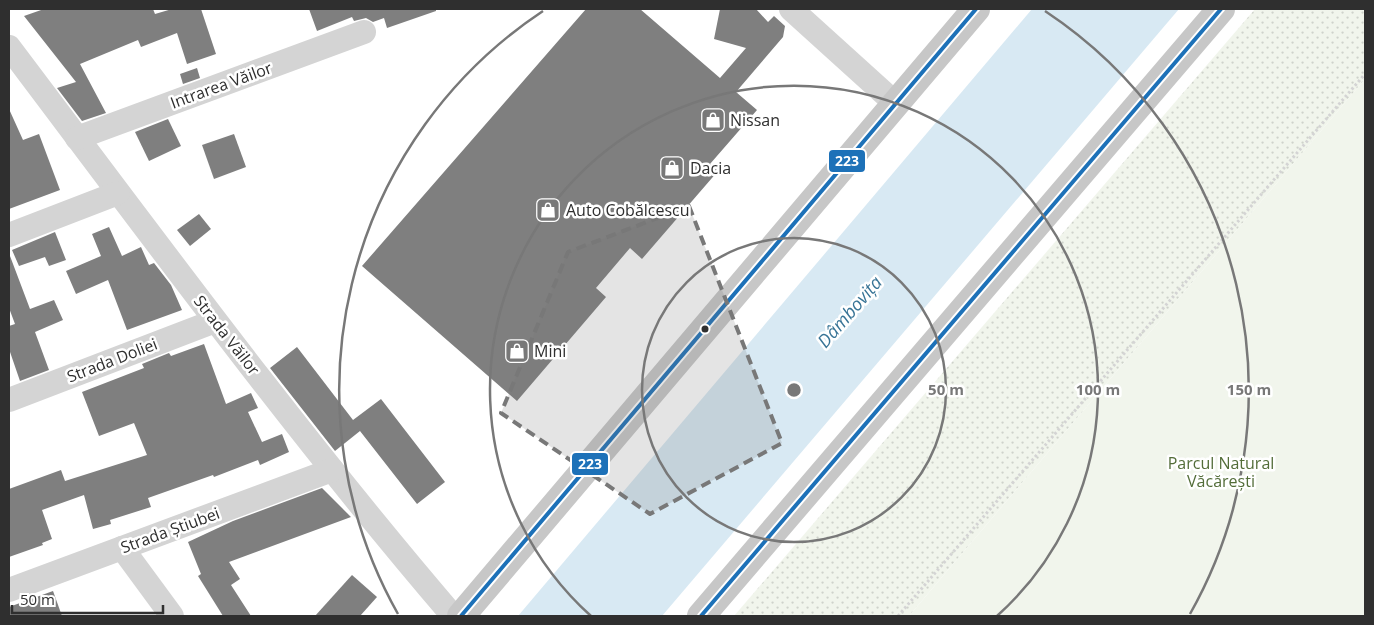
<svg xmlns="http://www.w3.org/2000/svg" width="1374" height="625" font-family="'Open Sans',sans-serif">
<defs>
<pattern id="grass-dots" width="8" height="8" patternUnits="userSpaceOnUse" patternTransform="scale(1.25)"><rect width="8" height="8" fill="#f1f5ec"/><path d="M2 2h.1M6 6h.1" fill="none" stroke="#cfd2cb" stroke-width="1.8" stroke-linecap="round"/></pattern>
</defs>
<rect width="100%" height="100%" fill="#fff"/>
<polygon fill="url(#grass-dots)" points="1255,9 1365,9 1365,79 909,616 734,616"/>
<polygon fill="#f1f5ec" points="1365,79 1365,616 909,616"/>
<polygon fill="#d8e9f3" points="1032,9 1179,9 662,616 518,616"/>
<g fill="#7f7f7f">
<polygon points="44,9 153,9 155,14 172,9 201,9 216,54 187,64 177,33 141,47 138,40 80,64 106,113 82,121 57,88 76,82 24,16"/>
<polygon points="309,9 436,9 436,11 387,28 384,18 373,22 366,18 354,21 352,17 317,31"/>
<polygon points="586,9 640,9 720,78 746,48 714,39 720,9 756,9 768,22 774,16 785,26 783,37 736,92 757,110 710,164 718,171 642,259 630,248 596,288 606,297 517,401 362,266"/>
<polygon points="197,68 200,78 183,84 180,74"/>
<polygon points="9,109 23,140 39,134 60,190 9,209"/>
<polygon points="168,119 181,146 149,161 135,132"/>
<polygon points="234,134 246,167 214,179 202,145"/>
<polygon points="199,214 211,229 190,246 177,230"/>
<polygon points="109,227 122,256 141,247 149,265 154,263 171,285 182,310 127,330 108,280 76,294 66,271 101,256 92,234"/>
<polygon points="55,232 66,260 49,266 45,257 19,266 12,250"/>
<polygon points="10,256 30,309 54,300 63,320 35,332 49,370 20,381 9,349 9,326 15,324 9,308"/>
<polygon points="204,344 226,404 251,393 258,408 248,412 262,442 282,434 289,452 260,465 258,460 214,477 213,475 148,498 151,507 110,520 111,524 93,529 84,495 42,510 52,539 42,543 43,545 9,557 9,489 61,470 65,481 147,455 134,423 99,436 82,392 144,368 142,364 169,353 171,356"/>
<polygon points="297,347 353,420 381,399 445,482 417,504 360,431 335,451 270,368"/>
<polygon points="322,488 351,517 229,562 240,579 231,585 251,616 223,616 198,576 201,574 188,542 233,521"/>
<polygon points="352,575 377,597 360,616 315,616"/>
<polygon points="53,591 62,616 9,616 9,607"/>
</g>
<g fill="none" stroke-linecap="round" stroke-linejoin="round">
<polyline stroke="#d4d4d4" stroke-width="3" stroke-dasharray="2.5 2.5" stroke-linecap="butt" points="898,616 1365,74"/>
<g stroke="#d4d4d4" stroke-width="24">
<polyline points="791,9 896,104"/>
<path d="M9,47c145,192 287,386 444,569"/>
<polyline points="77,138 364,32"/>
<polyline points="9,235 118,193"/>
<polyline points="9,400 215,321"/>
<polyline points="122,548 172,616"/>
<polyline points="9,590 332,470"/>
</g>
<g stroke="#c7c7c7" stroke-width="28">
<polyline points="461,616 976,9"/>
<polyline points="701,616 1221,9"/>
</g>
<g stroke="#fff" stroke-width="8">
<g id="bus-1">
<polyline points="461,616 976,9"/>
<polyline points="701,616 1221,9"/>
</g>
</g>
<use href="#bus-1" stroke="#1d71b8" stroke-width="4"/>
</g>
<path fill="#787878" fill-opacity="0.2" stroke="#787878" stroke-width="4" stroke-dasharray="10 6" stroke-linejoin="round" d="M689,206l93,237 -132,71 -149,-101 67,-161z"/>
<g fill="none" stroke="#787878" stroke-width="2.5">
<circle cx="794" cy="390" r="152"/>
<path d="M591 616A304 304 0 1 1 997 616"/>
<path d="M398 614A455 455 0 0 1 543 11M1045 11A455 455 0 0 1 1190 614"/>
</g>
<defs>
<g id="shop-square" transform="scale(1.25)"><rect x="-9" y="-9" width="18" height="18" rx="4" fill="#787878" stroke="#fff"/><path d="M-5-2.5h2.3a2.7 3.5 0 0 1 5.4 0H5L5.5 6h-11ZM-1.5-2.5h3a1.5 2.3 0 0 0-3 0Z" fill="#fff"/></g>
</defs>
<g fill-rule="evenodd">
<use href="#shop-square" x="713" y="120"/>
<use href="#shop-square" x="672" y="168"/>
<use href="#shop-square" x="548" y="210"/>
<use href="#shop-square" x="517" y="351"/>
</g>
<circle fill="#2f2f2f" stroke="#fff" stroke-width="2" cx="705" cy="329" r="4.5"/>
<g text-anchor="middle" stroke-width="5" stroke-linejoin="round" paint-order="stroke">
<g font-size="16" fill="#2f2f2f" stroke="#fff">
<text transform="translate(221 85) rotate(-20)" y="6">Intrarea Văilor</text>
<text transform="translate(227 335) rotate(52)" y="6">Strada Văilor</text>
<text transform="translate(112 360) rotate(-21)" y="6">Strada Doliei</text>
<text transform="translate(170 530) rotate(-20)" y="6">Strada Știubei</text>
</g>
<g font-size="16" fill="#2f2f2f" stroke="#fff" text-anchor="start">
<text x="730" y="126">Nissan</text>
<text x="690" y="174">Dacia</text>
<text x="566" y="216">Auto Cobălcescu</text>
<text x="534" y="357">Mini</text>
</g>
<g font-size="16" fill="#536d39" stroke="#fff">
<text x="1221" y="469">Parcul Natural<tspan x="1221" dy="18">Văcărești</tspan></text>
</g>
<g font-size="18" font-style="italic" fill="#387496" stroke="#fff">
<text transform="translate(850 312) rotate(-49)" y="6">Dâmbovița</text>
</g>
</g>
<circle cx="794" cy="390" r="8" fill="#787878" stroke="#fff" stroke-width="2.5"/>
<g font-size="15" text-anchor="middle" font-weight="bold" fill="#787878" stroke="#fff" stroke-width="5" stroke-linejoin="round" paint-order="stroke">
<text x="946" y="395">50 m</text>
<text x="1098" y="395">100 m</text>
<text x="1249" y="395">150 m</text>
</g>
<g stroke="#fff" stroke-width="2">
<rect x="828" y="149" width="38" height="24" rx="5" fill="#1d71b8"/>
<rect x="571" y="452" width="38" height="24" rx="5" fill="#1d71b8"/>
</g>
<g font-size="14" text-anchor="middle" font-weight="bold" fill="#fff">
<text x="847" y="166">223</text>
<text x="590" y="469">223</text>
</g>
<rect width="1374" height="625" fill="none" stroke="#2f2f2f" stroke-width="20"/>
<path d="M12 605v8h151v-8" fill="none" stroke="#2f2f2f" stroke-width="2.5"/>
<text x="20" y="605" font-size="15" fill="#2f2f2f" stroke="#ffffff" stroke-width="4" paint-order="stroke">50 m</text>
</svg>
